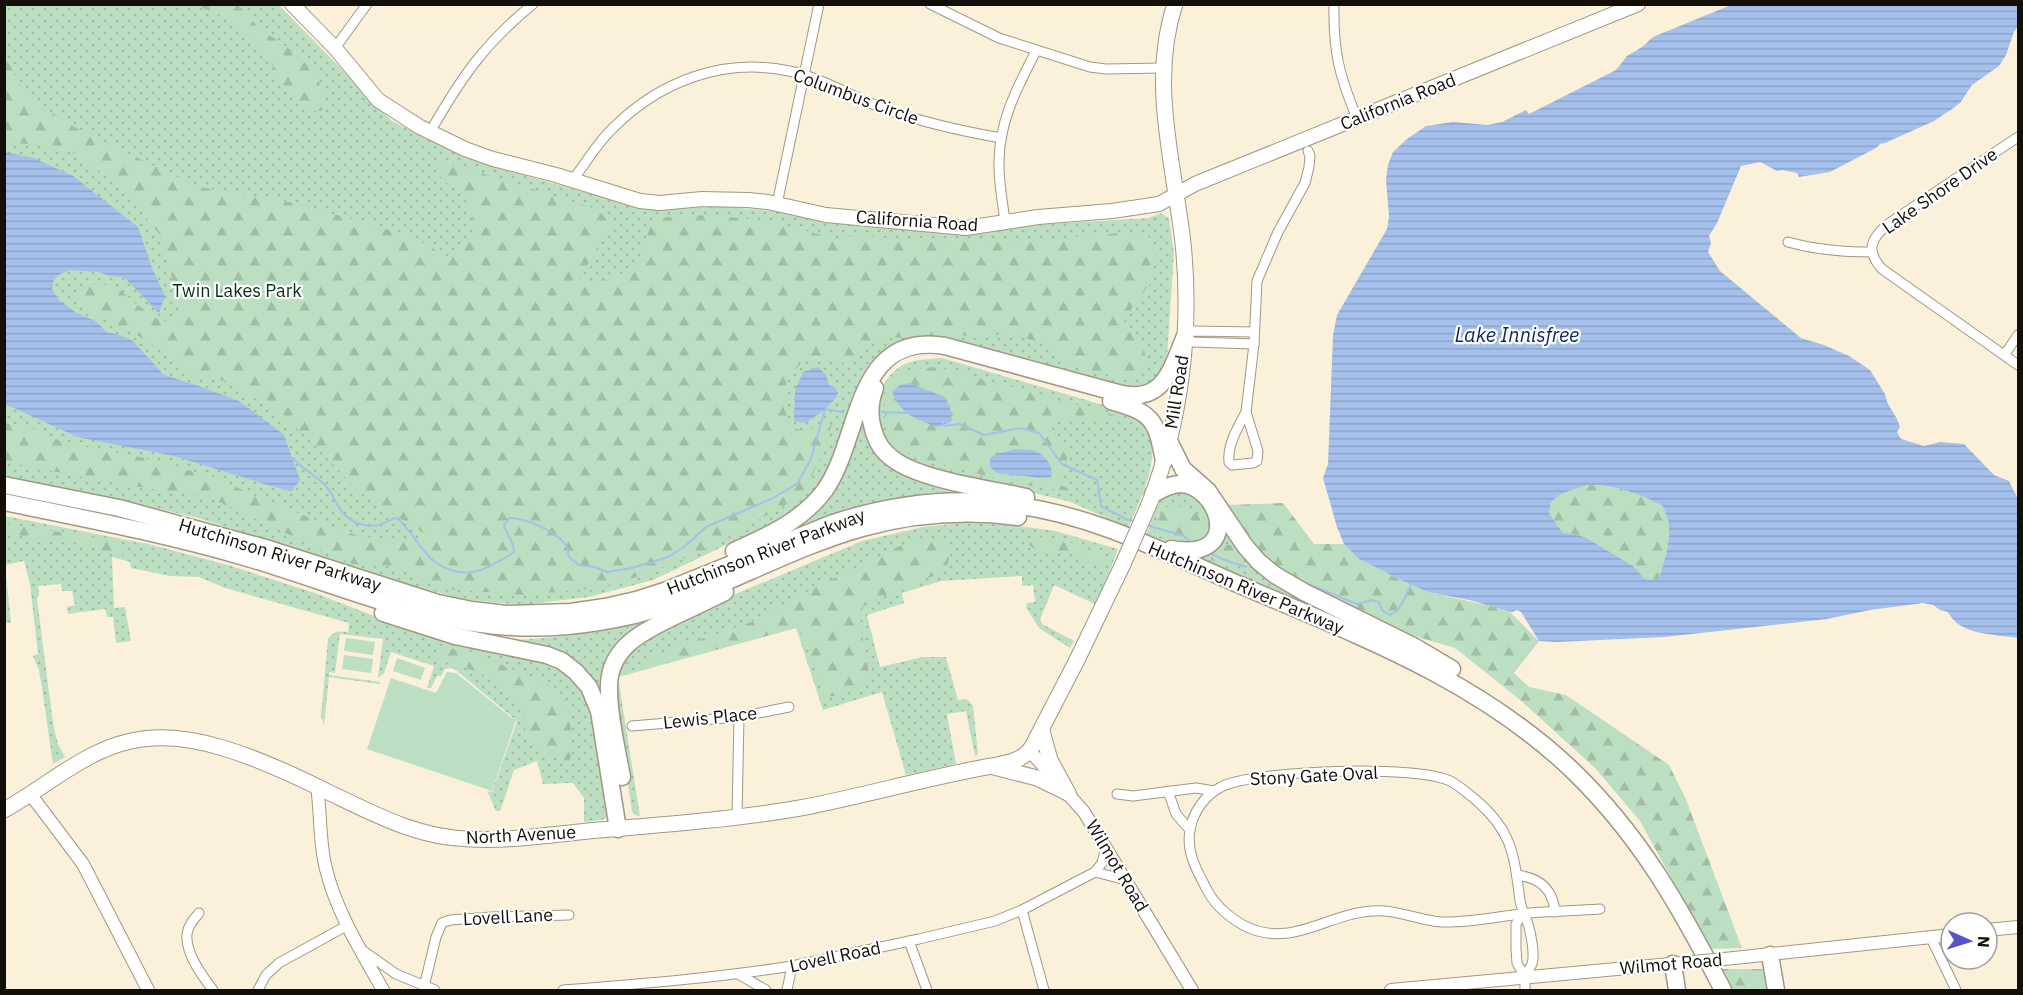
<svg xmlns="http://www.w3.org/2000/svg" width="2023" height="995" font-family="'IBM Plex Sans',sans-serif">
<defs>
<pattern id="green-dots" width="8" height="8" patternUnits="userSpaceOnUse" patternTransform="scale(1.5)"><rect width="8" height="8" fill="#bcdec1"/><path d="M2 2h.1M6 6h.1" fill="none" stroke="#a1bda4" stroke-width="1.8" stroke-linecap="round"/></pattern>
<pattern id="forest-firs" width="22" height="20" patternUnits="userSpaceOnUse" patternTransform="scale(1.5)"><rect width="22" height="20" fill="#bcdec1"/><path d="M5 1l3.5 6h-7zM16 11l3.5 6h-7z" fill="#a1bda4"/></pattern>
<pattern id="water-rules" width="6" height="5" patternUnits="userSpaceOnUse" patternTransform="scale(1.5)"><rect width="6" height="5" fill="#a4c0eb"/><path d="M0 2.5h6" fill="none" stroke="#8ca4c8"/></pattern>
</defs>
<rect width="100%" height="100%" fill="#fbf1db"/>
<g fill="url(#green-dots)">
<path d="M5,5h274l113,116 56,28 50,19 136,38 24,4 65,-4 58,6 59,11 130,12 60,-10 119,-7 12,-5 8,5 5,35 -7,106c-5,20 -15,26 -34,32l-134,-39 -116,1 -21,26 -28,77 -15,31 -18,18 -29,18 -119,57 -64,17 -68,8 -59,-6 -84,-23 -180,-58 -98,-23 -95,-19z"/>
<path d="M942,358l192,56c38,23 8,83 -6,114l-57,-26 -149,-36c-12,-5 -27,-10 -35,-22 -16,-25 -13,-61 14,-78 12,-7 27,-7 41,-8z"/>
<polygon points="864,406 873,441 959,488 959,493 905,497 867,504 791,530 808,515"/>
<polygon points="1185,489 1209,508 1212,537 1178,545 1146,535 1160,498"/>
<path d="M5,516l148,29 78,21 84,27 72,28 159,40 19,9 14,14 12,21 17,107 -1,5 -5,3 -18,2v-24l-11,-15 -30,1 -6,-23 -23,9 -13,39 -2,2h-3l-9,-20 5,1 25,-71 -60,-50 -5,-3 -7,1 -4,7h-4l-6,12h-4l7,-22 -43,-14 -7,21 -6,5 5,-39 -43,-5 -5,39 -6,-1v3l51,7v2l-51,-7 -5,48 -3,-9 7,-77c6,-8 9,-8 20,-7l1,-9 -124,-35 -26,-11 -29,-1 -39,-8 -1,-6 -18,-5 2,51 11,-1 6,34 -15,2 -3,-26h-6l-2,-8 -37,5 -1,-7 8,-2 -3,-14h-10l-1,-7 -23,2 1,9 -2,4 16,124 5,21 7,13 -12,7 -11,-76 -3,-18 -6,-14 5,-2 -8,-70 -6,-23 -19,4 6,58h-6z"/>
<polygon points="1220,519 1373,635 1191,555"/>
<polygon points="962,523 1005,524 1055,531 1118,549 1097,605 1054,585 1040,620 1042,624 1074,641 1070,648 1039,628 1026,607 1027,603 1035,602 1033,585 1022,586 1022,576 941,581 902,593 904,603 867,615 880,667 923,657 946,657 958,700 967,699 973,706 978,754 975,756 966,711 947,714 956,764 906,775 882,692 823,710 796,628 618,677 640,816 635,815 632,811 615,700 618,665 627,651 714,603 862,541 923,527"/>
<path d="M656,619l-33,23 -15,80 -14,-37 -77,-42v-3c48,-3 92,-9 139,-21z"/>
</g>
<g fill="url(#forest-firs)">
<path d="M194,5h44l20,22 29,20 28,24 9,24 -2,16c-4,0 -10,0 -14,-1 -22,-5 -33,-49 -47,-63 -18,-20 -41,-34 -67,-42z"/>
<path d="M5,54l19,39 44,31 130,63 97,16 115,33 37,20 31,-21 -13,-39 -21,-15 -14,-18 16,-1 150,47 15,13 -1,13 -9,7 -22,37c22,7 40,-4 59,-14l15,-47 56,-3 57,6 73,18 16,-4 78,7h88l110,-10 20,6 6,12 -7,34 -12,14 -14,24 17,19 7,23 -9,11 -6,3 -16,-1 -48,-12 -22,-19 -34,-13 -29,3 -43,-1 -52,3 -24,9 -18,17 -14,-5h-28l-18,19 -3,30 7,19 12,4 29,-7 -11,32 -12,26 -13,17 -96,53 -53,22 -49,14 -72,7 -82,-6 -53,-23 -39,-2 -141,-66 -96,-15 -110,-21v-39l24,4 36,16 79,15 73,20 34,16 87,35 25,8 64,4 -2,-7 -67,-43 -53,-56 -37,-29 -43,-25 -31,-5 -48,-36 -46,-23 -16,-11 -11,-11 13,-11 20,1 12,3 18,16 26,18 18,-6 -2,-17 -18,-64 -38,-47 -46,-34 -38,-9 -33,-3z"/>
<path d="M938,367l176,48 3,5h-53l-14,4c3,11 19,18 18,30 0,7 -7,17 -10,23l3,8 15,7c-43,-4 -85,-14 -127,-26 -16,-4 -34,-7 -47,-17 -16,-12 -17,-23 -17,-40 0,-6 -1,-13 1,-19 10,-20 33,-22 52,-23z"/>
<path d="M1587,485c27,-1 52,8 76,20 1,6 5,13 6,19 1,19 -4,37 -11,56l-13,-1 -12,-13 -48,-29 -23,-5 -13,-19 2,-11 10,-8z"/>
<polygon points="1283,503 1314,544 1344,544 1359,559 1405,582 1428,592 1508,610 1539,641 1514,673 1529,687 1566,695 1669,765 1685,797 1742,948 1710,949 1640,821 1595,768 1519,699 1455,648 1404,633 1278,573 1258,553 1225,505"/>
<path d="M1177,506c18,7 34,8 30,31 -20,5 -36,10 -52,-5l-1,-3 10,-22z"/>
<polygon points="5,524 114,540 127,546 128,550 125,555 116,556 86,545 71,542 38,542 5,531"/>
<path d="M944,537l6,20 -5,14 -77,32 -7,6c-3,26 8,45 8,71 -15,10 -26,18 -44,16l-21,-59 -8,-9 -158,43 19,-15 19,-11 17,-3 64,-22 37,-22 108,-53 23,-6z"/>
<path d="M1042,537c22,1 43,11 63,19l1,8c-12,4 -16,-3 -26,-7 -19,-8 -34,1 -51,-12l1,-4z"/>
<polygon points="1223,544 1235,546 1243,556 1242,562 1236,570 1213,561 1210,558 1218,547"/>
<path d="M438,646l37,7 83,36c2,4 6,8 7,12 5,13 10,50 4,61 -12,-2 -31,-16 -44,-22 0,-9 1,-23 -4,-32 -17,-30 -55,-42 -87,-48z"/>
<polygon points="1720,969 1763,969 1768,990 1731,990"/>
</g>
<g fill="#bcdec1">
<polygon points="346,638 375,642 373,655 344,651"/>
<polygon points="344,655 373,659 371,673 342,669"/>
<polygon points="397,658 425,668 421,680 393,671"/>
<polygon points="447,672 456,673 512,718 516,720 492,791 367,749 391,678 436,693"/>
</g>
<g fill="url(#water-rules)" fill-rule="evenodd">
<path d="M1731,5h287v21l-4,6 -8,23 -7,11 -27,19 -12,18 -8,6 -18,12 -49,22 -5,1 -4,4 -46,24 -31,5 -2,-4 -15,-3 -5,1 -17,-9 -19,4 -24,57 -8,13 2,7 -3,9 12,19 81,67 23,7 25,11 21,14 15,24 2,8 10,17 3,8 -3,5 4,7 23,7 16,-4 24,2 30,31 15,6 9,18v139c-23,-4 -58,-2 -70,-26l-8,-2 -7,-5 -10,-2 -53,7 -43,9 -163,18 -108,5 -17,-1 -18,-29 -4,-2 -5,2 -43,-12 -41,-8 -23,-10 -46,-23 -15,-15 -7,-17 -14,-49 5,-14 5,-129 4,-20 50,-86 2,-13 -3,-36 2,-15 5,-13 14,-13 19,-13 27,-4 35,3 14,-3 24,-12 3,4 87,-44 11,-14 15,-9 11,-10zM1587,485c27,-1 52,8 76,21 1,5 5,12 6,18 1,19 -4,37 -11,56l-13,-1 -12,-13 -48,-29 -23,-5 -13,-19 2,-11 10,-8z"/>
<polygon points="4,152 34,158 73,176 138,227 152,268 165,296 159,313 124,277 109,276 99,272 70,270 58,275 53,282 52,290 60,301 75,312 97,322 106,332 120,335 133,341 164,375 199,386 239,401 284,435 300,480 292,491 281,489 174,456 77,437 10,406 5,406"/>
<polygon points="818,367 826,375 829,385 836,388 837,397 823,411 805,423 794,421 795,391 803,372"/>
<path d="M909,383l36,14 5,10 2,14 -14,6c-21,-7 -39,-14 -46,-36l8,-6z"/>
<path d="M1016,449c5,1 12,0 16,1 12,3 22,15 19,27l-9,1 -45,-5 -7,-6v-9l7,-4z"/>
</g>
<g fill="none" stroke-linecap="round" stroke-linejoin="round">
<g stroke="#a4c0eb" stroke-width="2">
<polyline points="882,412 907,413"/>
<polyline points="943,423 944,426 959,424 984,435 1021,428 1039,433 1062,464 1097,480 1101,506 1126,519 1135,522"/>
<path d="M293,458c9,11 22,17 32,27 8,8 11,20 18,28 15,16 34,16 51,5l4,1c13,11 24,34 37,43 30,21 53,7 79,-10l-1,-7 -9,-19 5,-8c17,0 46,13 56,26 3,3 3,8 4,13l10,8 16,2 12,5 25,-4 36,-11 16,-10 22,-20 65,-28 26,-15 14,-25 14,-50 18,3"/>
<polyline points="1146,525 1184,536 1191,543"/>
<polyline points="1210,553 1222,559 1246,567"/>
<path d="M1303,582l54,22 15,-4 7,2 3,8 8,5c12,-5 16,-20 21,-31"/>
</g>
<g stroke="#a19884" stroke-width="11">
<g id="minor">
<polyline points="930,4 999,38 1090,67 1106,69 1162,68"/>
<path d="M1334,4c-1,46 5,72 23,114"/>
<polyline points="335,48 367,4"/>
<path d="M430,132c31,-54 54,-88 103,-128"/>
<path d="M2018,137l-130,87c-18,15 -22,27 -6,45l136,96"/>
<path d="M572,181c13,-17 24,-36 39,-51 47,-48 111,-73 178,-59 33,7 62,25 93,37 39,14 79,23 119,30"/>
<polyline points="777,204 819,4"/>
<path d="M1005,222c-2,-18 -6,-37 -6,-56 -1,-43 18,-78 37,-115"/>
<path d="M1788,242c28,8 55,10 84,10"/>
<polyline points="1254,332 1193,331 1185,336 1193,342 1254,344"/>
<polyline points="2005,354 2018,335"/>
<polyline points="1246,412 1254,344 1257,281 1278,232 1305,183 1309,167 1310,156 1308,151"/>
<path d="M1246,412l12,39 -1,10 -4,2 -21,2 -3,-3c-2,-17 9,-35 17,-50z"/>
<polyline points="632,726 739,717 789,707"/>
<polyline points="1168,791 1176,814 1190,830"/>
<polyline points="1117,794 1133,796 1196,788 1214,791"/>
<polyline points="737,817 739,717"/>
<polyline points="1095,872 1126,880"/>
<path d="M1517,875c23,3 36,14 38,37"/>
<polyline points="1022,910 1044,990"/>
<path d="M199,913c-5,6 -11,12 -12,21 -2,19 15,42 26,56"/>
<polyline points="1522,914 1516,924 1516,949 1517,963 1525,977 1525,990"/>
<polyline points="1931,938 1956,990"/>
<polyline points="909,941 927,990"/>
<polyline points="362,950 396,974 435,990"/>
<polyline points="738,974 766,990"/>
<path d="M1525,977c2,-4 5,-9 7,-13 3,-10 -1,-30 -4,-40 -3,-8 -6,-14 -8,-23 -6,-46 -7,-69 -44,-101 -8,-6 -15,-13 -24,-18 -31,-18 -199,-12 -231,5 -16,8 -28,25 -31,43 -4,21 6,39 15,56 8,17 22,30 38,39 46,25 83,-11 129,-14 24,-2 46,9 69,11 26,1 54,-5 79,-8 27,-3 54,-3 80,-5"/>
<polyline points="424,987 436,937 442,923 450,920 492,917 569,915"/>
<polyline points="258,990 266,975 279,963 348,925"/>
<path d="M563,990c76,-6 153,-12 229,-24l127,-27 76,-18 27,-11 73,-38 7,-9 4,-16"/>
<polyline points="787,990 792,966"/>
</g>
</g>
<g stroke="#a19884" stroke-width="14">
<g id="tertiary">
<polyline points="1030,751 1084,812 1192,990"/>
<path d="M317,786c4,28 2,56 9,83 10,42 36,84 57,121"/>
<polyline points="31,795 83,864 148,990"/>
<polyline points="1987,930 2018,927"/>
<polyline points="1715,960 1951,935"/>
<polyline points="1391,990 1692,962"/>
</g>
</g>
<g stroke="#a19884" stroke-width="16">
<polyline id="secondary" points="292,4 335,48 378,100 420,127 465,149 493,159 556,175 640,201 660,203 702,199 748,200 768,202 826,215 966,228 1038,217 1112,211 1159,204 1195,184 1638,4"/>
</g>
<g stroke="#a19884" stroke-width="17">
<g id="primary">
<path d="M1150,502c31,-82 42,-172 33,-259 -9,-80 -34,-160 -8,-239"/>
<polyline points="1042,731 1050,760 1068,793"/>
<polyline points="994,767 1037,778 1068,793"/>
<path d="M4,810c42,-23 80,-59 127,-69 31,-7 63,-2 92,7 37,11 71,27 105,44 46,22 90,46 142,47 39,2 79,-4 118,-8 71,-6 142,-11 212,-23 64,-12 128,-31 192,-42 15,-3 31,-5 40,-19l45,-87 46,-96"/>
</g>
</g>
<g stroke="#a19884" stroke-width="19">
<g id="motorway">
<path d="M875,388c-5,13 -6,28 -2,41 3,12 10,23 20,30 27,21 98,30 133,38"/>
<path d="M1111,401c42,12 45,18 53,60"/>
<polyline points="1169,441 1183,469 1208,491 1245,546 1259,562 1275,575 1304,592 1415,647 1452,669"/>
<path d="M4,485l115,23 150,41 169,54 34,7 34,4 65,-2 34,-5 31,-7 31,-10 166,-67c59,-19 119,-27 181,-18 78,10 148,46 219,77 120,52 241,95 338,187 69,66 109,138 152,221"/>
<path d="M1153,494c8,-4 17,-10 27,-10 38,0 66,78 -9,65"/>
<path d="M4,502c83,17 166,33 247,57 107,32 202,78 317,67 22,-2 45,-6 67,-11 79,-21 149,-65 227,-87 51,-14 104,-18 156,-11"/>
<path d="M734,551c34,-15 69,-31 91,-61 37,-53 28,-159 120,-144l173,47c45,12 53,-23 67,-57"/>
<polyline points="383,613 455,636 547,655 562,661 576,672 589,687 599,711 618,829"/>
<path d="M622,777c-5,-27 -14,-66 -13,-92 1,-39 36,-54 66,-69 17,-8 34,-16 50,-24"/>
<polyline points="1770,955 1776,990"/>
<polyline points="1673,964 1677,990"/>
</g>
</g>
<use href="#minor" stroke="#fff" stroke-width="9"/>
<use href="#tertiary" stroke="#fff" stroke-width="12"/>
<use href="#secondary" stroke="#fff" stroke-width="14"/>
<use href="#primary" stroke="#fff" stroke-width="15"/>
<use href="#motorway" stroke="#fff" stroke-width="16"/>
<g stroke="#a19884" stroke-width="14" stroke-linecap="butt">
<polyline id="tertiary-bridge" points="1692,962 1715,960"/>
</g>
<g stroke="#a19884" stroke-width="17" stroke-linecap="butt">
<polyline id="primary-bridge" points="1123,564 1150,502"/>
</g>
<use href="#tertiary-bridge" stroke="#fff" stroke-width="12"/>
<use href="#primary-bridge" stroke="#fff" stroke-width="15"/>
</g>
<g text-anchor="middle" stroke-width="4.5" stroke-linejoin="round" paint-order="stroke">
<g font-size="18" fill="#130f08" stroke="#fff">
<text transform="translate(856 97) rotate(20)" y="6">Columbus Circle</text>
<text transform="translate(1398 102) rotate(-22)" y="6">California Road</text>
<text transform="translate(1940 191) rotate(-35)" y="6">Lake Shore Drive</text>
<text transform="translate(917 221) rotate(4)" y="6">California Road</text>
<text transform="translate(1177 392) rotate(-81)" y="6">Mill Road</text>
<text transform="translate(766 552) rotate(-21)" y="6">Hutchinson River Parkway</text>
<text transform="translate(280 555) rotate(17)" y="6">Hutchinson River Parkway</text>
<text transform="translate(1246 588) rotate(23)" y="6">Hutchinson River Parkway</text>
<text transform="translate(710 718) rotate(-6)" y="6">Lewis Place</text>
<text transform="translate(1314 776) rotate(-3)" y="6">Stony Gate Oval</text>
<text transform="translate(521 835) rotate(-3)" y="6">North Avenue</text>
<text transform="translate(1117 866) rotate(59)" y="6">Wilmot Road</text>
<text transform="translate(508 917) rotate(-3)" y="6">Lovell Lane</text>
<text transform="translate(835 957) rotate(-12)" y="6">Lovell Road</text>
<text transform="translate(1671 964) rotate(-5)" y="6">Wilmot Road</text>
</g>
<g font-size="18" fill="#031" stroke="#fff">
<text x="237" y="297">Twin Lakes Park</text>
</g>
<g font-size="20" font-style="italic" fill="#082a5e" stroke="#fff">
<text x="1517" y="342">Lake Innisfree</text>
</g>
</g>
<rect width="2023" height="995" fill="none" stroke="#130f08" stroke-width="12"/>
<g transform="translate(1969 941) rotate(93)"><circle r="28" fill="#ffffff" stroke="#a19f9c" stroke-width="1.5"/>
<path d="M0-4.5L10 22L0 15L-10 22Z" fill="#5853cb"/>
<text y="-9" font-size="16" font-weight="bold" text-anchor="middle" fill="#130f08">N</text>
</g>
</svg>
